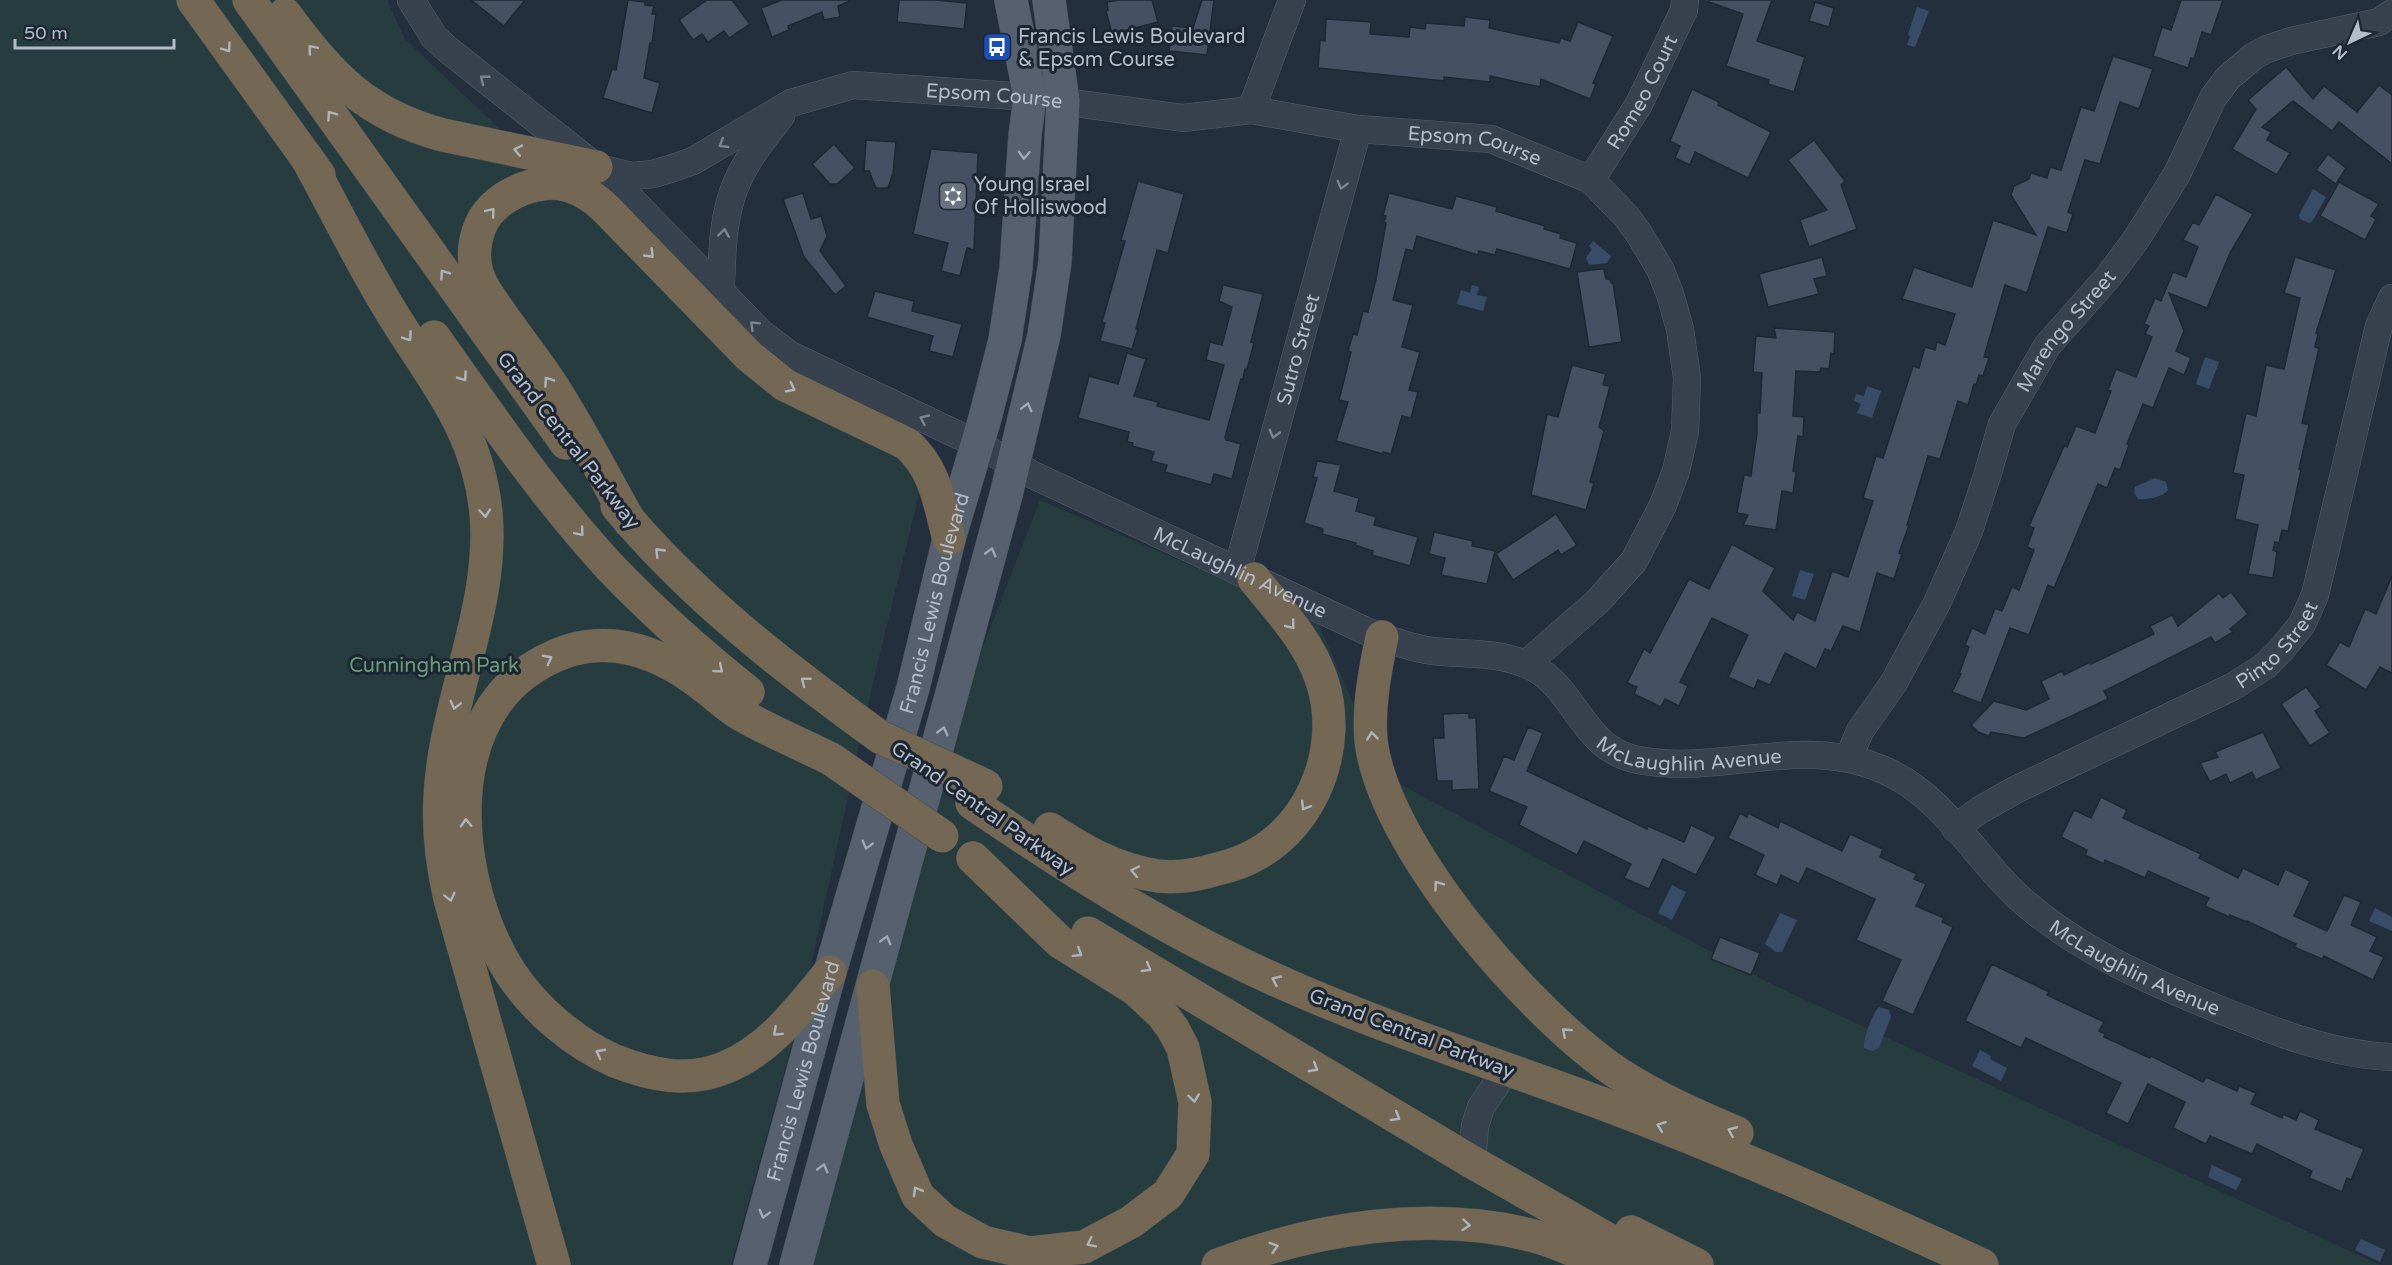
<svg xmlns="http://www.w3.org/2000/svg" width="2392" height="1265" font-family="'Varela Round',sans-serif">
<rect width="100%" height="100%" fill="#242f3e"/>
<g fill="#263c3f">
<polygon points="0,0 387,0 405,39 764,380 925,470 875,674 800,1015 731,1265 0,1265"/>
<polygon points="1040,500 1317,620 1385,776 1769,983 2380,1265 809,1265 947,740"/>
</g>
<g fill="#394c67">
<polygon points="1917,7 1929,11 1915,47 1907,45 1910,36 1908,34"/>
<polygon points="2313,189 2326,197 2312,222 2309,223 2300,219 2299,215"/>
<polygon points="1593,241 1611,256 1607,263 1589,265 1586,258 1592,249 1589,246"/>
<polygon points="1472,285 1479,287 1477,295 1487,297 1483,311 1457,304 1461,290 1470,293"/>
<polygon points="2205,357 2219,362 2209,389 2196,384"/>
<polygon points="1867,386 1881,391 1872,418 1857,413 1861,404 1854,401 1856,394 1864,396"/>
<path d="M2155,478l11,4 2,8c-4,7 -22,10 -30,9l-4,-6 1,-6z"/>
<polygon points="1800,570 1814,574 1805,600 1792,596"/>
<polygon points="1672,885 1686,892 1672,920 1658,913"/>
<polygon points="2375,908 2392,917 2392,931 2369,921"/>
<polygon points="1780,913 1797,920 1782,952 1776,952 1765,944"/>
<path d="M1879,1007l10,3 2,7 -12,31 -7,3 -8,-3c-2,-8 9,-35 15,-41z"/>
<polygon points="1980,1050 1991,1056 1990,1059 2007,1068 2001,1081 1972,1066"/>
<polygon points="2212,1165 2242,1179 2236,1190 2208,1177"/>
<polygon points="2361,1239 2385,1250 2380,1262 2355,1250"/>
</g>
<g fill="#455162" stroke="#1f2835" stroke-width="1.5">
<polygon points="471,0 525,0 504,26"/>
<polygon points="628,0 645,2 645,5 654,6 652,14 656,14 652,43 650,43 644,78 660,83 652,113 603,98 612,69 616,70"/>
<polygon points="707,0 732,0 750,24 729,38 724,31 708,42 702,34 693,40 679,20"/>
<polygon points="782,0 850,0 850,1 838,6 840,17 824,20 822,12 788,26 789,30 772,37 761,8"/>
<polygon points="899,0 935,0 967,3 964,29 897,22"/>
<polygon points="1119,0 1152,0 1158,22 1112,34 1106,11 1108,10 1107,2"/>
<polygon points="1202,0 1214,0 1207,55 1169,51 1172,26 1193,28"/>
<polygon points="1709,0 1772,0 1757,41 1805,57 1794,92 1768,84 1769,80 1726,66 1743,14 1709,2"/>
<polygon points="2181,0 2223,0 2211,35 2202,32 2194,59 2191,58 2188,68 2153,56 2162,27 2171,30"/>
<polygon points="1815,2 1834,8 1829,27 1809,21"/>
<polygon points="1465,17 1490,20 1489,28 1559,43 1561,38 1570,41 1578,22 1613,36 1593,83 1596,84 1590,99 1541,79 1540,87 1490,76 1490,82 1444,77 1444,81 1318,68 1320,40 1325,41 1326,19 1371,22 1370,34 1409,37 1410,27 1425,29 1426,23 1464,26"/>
<polygon points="2113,56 2153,69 2139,109 2120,102 2100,164 2085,160 2068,212 2073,214 2067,233 2048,227 2027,293 2005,285 1984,357 1989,358 1983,376 1979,375 1976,385 1974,384 1968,405 1958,401 1940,459 1928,456 1907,525 1909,525 1899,553 1902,554 1894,579 1877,573 1860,632 1843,626 1831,651 1825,649 1816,669 1785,653 1770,685 1758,680 1754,689 1728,677 1748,635 1712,618 1680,682 1688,686 1679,706 1665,699 1661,707 1634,694 1637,687 1627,683 1644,649 1650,653 1689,579 1709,589 1732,544 1775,568 1763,591 1793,620 1797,612 1815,621 1832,571 1848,577 1873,501 1863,498 1876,456 1883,458 1913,366 1919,368 1925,347 1935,350 1937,342 1945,345 1955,314 1902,299 1914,267 1972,287 1993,220 2036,235 2011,195 2014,186 2029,179 2031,173 2047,178 2050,167 2061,170 2081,107 2094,111"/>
<polygon points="2286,67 2313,99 2324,86 2357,112 2379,85 2392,95 2392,164 2339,122 2332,131 2293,101 2262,127 2271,132 2267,140 2290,153 2277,175 2232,149 2256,109 2248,100"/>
<polygon points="1692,89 1719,102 1718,105 1771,132 1748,178 1695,152 1690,165 1675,158 1680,146 1670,141"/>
<polygon points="866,140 896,142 893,173 888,188 876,188 869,171 864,171"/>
<polygon points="1814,140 1845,181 1841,185 1857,229 1809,247 1800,220 1827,210 1788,160"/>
<polygon points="834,144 855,168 837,184 830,184 812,164"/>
<polygon points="931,149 978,153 974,250 967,248 960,276 941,271 948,243 913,234"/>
<polygon points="2328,154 2346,168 2336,184 2316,170"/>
<polygon points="1138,181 1184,194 1168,253 1157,250 1136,329 1138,329 1132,349 1100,341 1105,323 1102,322 1125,241 1121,240"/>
<polygon points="2339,182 2379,204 2371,216 2376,219 2365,240 2320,216"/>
<polygon points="803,193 811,219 821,216 827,236 820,251 846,286 835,295 804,257 783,199"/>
<polygon points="1389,193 1452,209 1456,196 1497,207 1496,211 1545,226 1544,229 1561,234 1560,238 1577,243 1570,269 1497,249 1495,255 1479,251 1478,255 1417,236 1413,251 1406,249 1393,300 1413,305 1402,347 1420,352 1409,390 1418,392 1411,418 1402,416 1391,454 1383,452 1383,454 1336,441 1348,402 1339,400 1351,352 1348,351 1353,334 1357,335 1363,311 1368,312 1376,279 1386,223 1384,222 1386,216 1383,215"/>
<polygon points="2216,194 2253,214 2230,253 2207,308 2169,293 2184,331 2176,351 2191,358 2184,375 2169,368 2153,408 2143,404 2127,444 2129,445 2120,470 2115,468 2107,488 2098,484 2054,588 2048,585 2029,635 2010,628 1981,703 1952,692 1961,674 1959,674 1969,647 1965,645 1972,628 1985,634 1995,608 2002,611 2012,587 2019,590 2034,550 2027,547 2034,528 2029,526 2064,446 2067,447 2076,426 2095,433 2111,391 2108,390 2116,369 2136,377 2152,337 2145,334 2149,326 2144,324 2155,298 2161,301 2173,272 2186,277 2198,247 2183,240 2193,222 2199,225"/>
<polygon points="1822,257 1827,276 1814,279 1819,294 1768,307 1759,274"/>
<polygon points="2295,257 2336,270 2316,333 2318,334 2315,347 2319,348 2302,423 2309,425 2299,469 2301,470 2288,531 2282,530 2279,543 2275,542 2273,550 2277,552 2273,578 2248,574 2258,525 2235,519 2244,475 2233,473 2246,413 2256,416 2266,365 2284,369 2300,298 2284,293"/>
<polygon points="1600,269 1604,269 1606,279 1610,279 1611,283 1613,283 1622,342 1589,347 1577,272"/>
<polygon points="1223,285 1263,294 1251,342 1254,343 1247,369 1245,369 1243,379 1241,379 1225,437 1226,440 1241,444 1232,479 1214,474 1211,485 1165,472 1167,465 1151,461 1154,452 1132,446 1133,443 1127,442 1129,432 1078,418 1089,376 1118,384 1127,353 1146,359 1134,396 1158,402 1157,406 1209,420 1224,365 1206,360 1210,342 1222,345 1232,307 1219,301"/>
<polygon points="875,291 914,301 912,311 962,324 953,357 929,351 933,336 867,317"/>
<polygon points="1774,328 1835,332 1834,354 1831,353 1829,369 1821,368 1820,372 1796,371 1793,416 1804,417 1803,437 1798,436 1793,471 1796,472 1793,493 1782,491 1776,530 1743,525 1748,515 1737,513 1744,475 1751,476 1757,433 1757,413 1760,413 1762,373 1753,372 1756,336 1776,338"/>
<polygon points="1572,365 1606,374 1603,385 1610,386 1599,427 1604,431 1590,482 1594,483 1586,510 1531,495 1547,414 1558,417"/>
<polygon points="1317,461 1341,465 1334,491 1359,498 1356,511 1376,517 1374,525 1418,537 1410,566 1372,555 1373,551 1355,545 1356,543 1322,534 1323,529 1304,523 1317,478 1313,477"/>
<polygon points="1556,514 1577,545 1561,555 1558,550 1513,580 1496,554"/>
<polygon points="1434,532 1473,541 1472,546 1495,551 1487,584 1441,575 1445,558 1429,554"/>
<polygon points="2392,576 2392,673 2380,667 2366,690 2326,665 2340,642 2349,647 2365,609 2376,614"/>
<polygon points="2231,592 2248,614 2230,629 2233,632 2215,643 2211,637 2104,691 2108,699 2024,738 1991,732 1989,736 1978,732 1971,725 1994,701 2026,710 2049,699 2041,681 2062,671 2064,675 2090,662 2091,664 2154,634 2150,626 2172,615 2178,626 2219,593 2223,598"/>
<polygon points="2306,687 2321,707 2315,711 2330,733 2310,746 2281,704"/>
<polygon points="1469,713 1469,718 1476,718 1479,789 1452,790 1452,781 1437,781 1433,738 1444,738 1443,714"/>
<polygon points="1528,727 1543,733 1527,771 1647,829 1648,826 1684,842 1691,825 1716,837 1696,875 1663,859 1649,889 1624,878 1631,864 1584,841 1577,855 1519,825 1527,807 1489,791 1504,756 1514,760"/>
<polygon points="2263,732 2281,768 2256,780 2252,772 2230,783 2226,774 2210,782 2200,763 2218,757 2215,752"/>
<polygon points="2101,797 2127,810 2123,818 2201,854 2199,858 2238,878 2243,868 2278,885 2285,869 2310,881 2294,916 2327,931 2344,895 2361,902 2351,925 2377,937 2370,951 2384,957 2373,980 2324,956 2322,959 2294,947 2296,944 2247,921 2247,922 2230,915 2229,917 2205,906 2209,898 2148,871 2145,878 2105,860 2104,864 2085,855 2087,850 2061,837 2074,810 2091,818"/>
<polygon points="1740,813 1747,817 1748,813 1778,828 1780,821 1842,851 1850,834 1883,849 1880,857 1917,874 1914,879 1926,884 1916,906 1944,918 1942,922 1953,927 1913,1015 1882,1001 1901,960 1856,940 1875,899 1807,868 1799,884 1781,875 1777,885 1755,875 1764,855 1728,838"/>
<polygon points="1720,937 1760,953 1751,975 1711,959"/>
<polygon points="1992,964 2049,992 2047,995 2104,1022 2099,1031 2105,1034 2104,1037 2150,1058 2151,1056 2203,1082 2206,1077 2237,1091 2239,1086 2256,1093 2251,1104 2282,1118 2283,1114 2296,1120 2300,1111 2319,1120 2315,1129 2364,1149 2351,1180 2347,1178 2342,1192 2309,1178 2312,1171 2257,1144 2252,1154 2210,1136 2206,1144 2173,1128 2185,1102 2148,1084 2128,1124 2106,1113 2121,1083 2026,1038 2021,1048 1965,1021"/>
</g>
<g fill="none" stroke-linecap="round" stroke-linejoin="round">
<g stroke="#565f6c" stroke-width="28">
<g id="minor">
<path id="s1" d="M411,0l23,37 13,12 149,118 27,24 139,143 28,21 187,89 58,32 331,155c22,8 44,17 67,20 35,4 71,0 103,18 42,25 47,80 102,91 84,16 165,-27 248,11 56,25 87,83 130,124 57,53 131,85 202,114 55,22 114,46 174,48"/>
<polyline points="1251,110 1292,0"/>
<path id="s2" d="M599,168l33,8 21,-2 20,-6 20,-7 98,-58 62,-18 177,12 153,21 68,-8 107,19 133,10 100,41 36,37 14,20 19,32 10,25 10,35 7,49 -2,53 -9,40 -13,34 -29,56 -37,41 -71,62"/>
<path id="s3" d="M1591,180l48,-76 45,-94 1,-10"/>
<path d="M721,291c1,-36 1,-75 16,-109 11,-25 28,-45 44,-66"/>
<path id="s4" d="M1237,571l121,-442"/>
<path id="s5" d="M1849,757l11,-26 33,-47 44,-81 32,-72 18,-55 15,-52 45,-78 61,-69 29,-39 40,-64 36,-76 15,-20 26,-22 13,-7 24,-8 88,-19 13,-9"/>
<path id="s6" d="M1955,828l25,-18 35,-20 217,-103 33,-21 17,-17 20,-25 13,-29 64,-269 13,-28"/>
<polyline points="1472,1162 1475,1126 1481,1107 1506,1070"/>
</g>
</g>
<g stroke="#414a57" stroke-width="34">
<g id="major">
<path id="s7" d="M750,1265l80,-293 83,-284 36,-149 36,-121 20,-78 11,-72 9,-133 5,-38 -19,-97"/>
<polyline points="796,1265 1006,495 1044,335 1055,262 1063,101 1049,0"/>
</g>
</g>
<g stroke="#434c59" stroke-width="34">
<g id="highway">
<polyline points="193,0 319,175"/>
<polyline points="249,0 566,443"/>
<path d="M285,14c45,62 82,101 158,121l153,32"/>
<path d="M307,158c29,53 56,109 88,160 41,66 83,113 91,195 6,68 -17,132 -32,197 -17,68 -20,120 -4,189l104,366"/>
<path d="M434,337c55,78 110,158 175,229 43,45 90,87 139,126"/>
<path d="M617,506c74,90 169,163 263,231"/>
<path d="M630,522c-24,-42 -46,-86 -72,-127 -16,-27 -37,-52 -55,-78 -10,-15 -23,-30 -27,-48 -4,-18 0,-41 12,-56 13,-16 35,-27 55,-29 26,-4 48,10 65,27l141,145 36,29 122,59c29,26 32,58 42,95"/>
<path d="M1382,637c-7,34 -14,69 -11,104 13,107 161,275 248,333 37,24 78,42 118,59"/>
<path d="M972,803c81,55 162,108 249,151 127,64 263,105 396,155 124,47 245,101 365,156"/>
<path d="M1050,829c34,22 66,41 108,47 19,2 40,-1 59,-7 13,-3 26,-7 38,-14 60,-32 88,-111 67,-174 -13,-40 -42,-70 -68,-102"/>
<polyline points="1088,933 1472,1162 1653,1265"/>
<path d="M830,972c-31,37 -60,78 -106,96 -37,15 -73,7 -109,-7 -41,-18 -80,-51 -105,-89 -54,-84 -74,-244 24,-305 26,-16 51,-24 81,-21 35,4 64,20 91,42 11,8 22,19 34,26 29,17 61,30 91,45"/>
<polyline points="873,986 883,1104 896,1145 918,1196 945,1221 983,1242 1030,1253 1084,1247 1131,1222 1168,1194 1193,1154 1195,1102 1183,1048 1173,1029 1162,1014 1135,989 1060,942 973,858"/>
<polyline points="1631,1232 1697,1265"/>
<path d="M1218,1265c100,-38 215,-56 320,-28 25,7 48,20 73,28"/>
</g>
</g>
<use href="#minor" stroke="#38414e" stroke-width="27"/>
<use href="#major" stroke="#56606e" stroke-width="33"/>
<use href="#highway" stroke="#746855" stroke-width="33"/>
<g stroke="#434c59" stroke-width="34" stroke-linecap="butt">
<g id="highway-bridge">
<polyline points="880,737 986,786"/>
<polyline points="831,759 942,836"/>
</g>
</g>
<use href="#highway-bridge" stroke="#746855" stroke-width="33"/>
</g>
<defs><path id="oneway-chevron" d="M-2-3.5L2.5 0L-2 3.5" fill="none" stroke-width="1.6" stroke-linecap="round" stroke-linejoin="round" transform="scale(1.5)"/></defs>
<g stroke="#aeb4bd">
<use href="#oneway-chevron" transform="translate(227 48) rotate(54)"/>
<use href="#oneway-chevron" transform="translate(312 49) rotate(-130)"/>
<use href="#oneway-chevron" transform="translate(331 115) rotate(-125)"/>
<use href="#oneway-chevron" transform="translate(518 150) rotate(-168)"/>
<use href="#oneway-chevron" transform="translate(491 212) rotate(-50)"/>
<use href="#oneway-chevron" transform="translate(650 254) rotate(46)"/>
<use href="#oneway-chevron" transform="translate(444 274) rotate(-125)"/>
<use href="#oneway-chevron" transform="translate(408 337) rotate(55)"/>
<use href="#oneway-chevron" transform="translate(463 377) rotate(55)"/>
<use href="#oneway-chevron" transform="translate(548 381) rotate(-125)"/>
<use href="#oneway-chevron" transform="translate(791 388) rotate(27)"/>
<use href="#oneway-chevron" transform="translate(485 513) rotate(85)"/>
<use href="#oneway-chevron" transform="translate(580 532) rotate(50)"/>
<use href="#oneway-chevron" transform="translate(659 552) rotate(-134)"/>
<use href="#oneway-chevron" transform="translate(1291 625) rotate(51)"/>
<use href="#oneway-chevron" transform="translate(548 659) rotate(-28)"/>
<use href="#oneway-chevron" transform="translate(719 669) rotate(40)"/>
<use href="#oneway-chevron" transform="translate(805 681) rotate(-142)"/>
<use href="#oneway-chevron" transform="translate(455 705) rotate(104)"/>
<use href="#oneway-chevron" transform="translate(1372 736) rotate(-96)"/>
<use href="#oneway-chevron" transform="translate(1305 806) rotate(122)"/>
<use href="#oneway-chevron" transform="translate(466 823) rotate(-92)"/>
<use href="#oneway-chevron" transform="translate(1135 871) rotate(-168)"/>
<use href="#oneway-chevron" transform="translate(1438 885) rotate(-125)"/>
<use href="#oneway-chevron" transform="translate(450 897) rotate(76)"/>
<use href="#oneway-chevron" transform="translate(1078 953) rotate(32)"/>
<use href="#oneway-chevron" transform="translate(1147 968) rotate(31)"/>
<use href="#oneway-chevron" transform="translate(1276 980) rotate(-155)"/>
<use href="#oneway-chevron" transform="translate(777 1032) rotate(138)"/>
<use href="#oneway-chevron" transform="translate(1566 1032) rotate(-138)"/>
<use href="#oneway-chevron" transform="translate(600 1053) rotate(-152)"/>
<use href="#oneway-chevron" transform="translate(1314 1068) rotate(31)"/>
<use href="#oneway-chevron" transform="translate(1194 1098) rotate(82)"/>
<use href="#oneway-chevron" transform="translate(1396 1117) rotate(31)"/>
<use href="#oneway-chevron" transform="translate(1661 1126) rotate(-159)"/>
<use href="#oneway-chevron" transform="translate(1732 1131) rotate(-157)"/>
<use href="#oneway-chevron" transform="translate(917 1191) rotate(-120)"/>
<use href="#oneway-chevron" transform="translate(1466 1225) rotate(5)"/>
<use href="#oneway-chevron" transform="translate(1091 1243) rotate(154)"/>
<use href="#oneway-chevron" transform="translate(1274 1247) rotate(-16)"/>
</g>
<g stroke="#7c8592">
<use href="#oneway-chevron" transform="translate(484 79) rotate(-142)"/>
<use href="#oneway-chevron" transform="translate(723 144) rotate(149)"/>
<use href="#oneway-chevron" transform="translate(1342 185) rotate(105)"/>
<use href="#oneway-chevron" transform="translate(724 233) rotate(-83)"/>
<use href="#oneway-chevron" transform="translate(754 325) rotate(-135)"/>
<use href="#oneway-chevron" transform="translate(924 419) rotate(-155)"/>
<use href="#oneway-chevron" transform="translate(1274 434) rotate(105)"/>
</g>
<g stroke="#a1aab7">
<use href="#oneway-chevron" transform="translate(1024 155) rotate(93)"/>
<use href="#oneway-chevron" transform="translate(1027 407) rotate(-76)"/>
<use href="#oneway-chevron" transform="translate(991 552) rotate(-75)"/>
<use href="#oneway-chevron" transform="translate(943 731) rotate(-75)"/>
<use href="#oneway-chevron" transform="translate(867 845) rotate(106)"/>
<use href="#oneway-chevron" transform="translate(886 940) rotate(-75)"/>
<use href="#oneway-chevron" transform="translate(823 1168) rotate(-75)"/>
<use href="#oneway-chevron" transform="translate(764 1214) rotate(105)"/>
</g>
<defs>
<g id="bus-square" transform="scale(1.5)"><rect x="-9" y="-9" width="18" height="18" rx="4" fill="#1a4fb4" stroke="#1d2633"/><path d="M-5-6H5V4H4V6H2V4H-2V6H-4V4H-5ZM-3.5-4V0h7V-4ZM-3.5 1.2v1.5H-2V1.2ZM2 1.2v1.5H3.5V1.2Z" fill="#fff"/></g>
<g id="synagogue-square" transform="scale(1.5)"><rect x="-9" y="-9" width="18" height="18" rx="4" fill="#6b7280" stroke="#1d2633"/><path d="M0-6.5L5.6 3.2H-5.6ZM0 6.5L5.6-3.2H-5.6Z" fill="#fff"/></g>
</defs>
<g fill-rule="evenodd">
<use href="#bus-square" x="997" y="47"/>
<use href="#synagogue-square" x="953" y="196"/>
</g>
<g text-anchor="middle" stroke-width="6" stroke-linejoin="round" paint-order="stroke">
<g font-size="20" fill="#b4bcc9" stroke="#1d2633" text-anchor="start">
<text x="1018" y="43">Francis Lewis Boulevard<tspan x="1018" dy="23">&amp; Epsom Course</tspan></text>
<text x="974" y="191">Young Israel<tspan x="974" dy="23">Of Holliswood</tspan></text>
</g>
<g font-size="20" fill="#b4bcc9" stroke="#1d2633">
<text dy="7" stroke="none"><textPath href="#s3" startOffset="102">Romeo Court</textPath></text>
<text dy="7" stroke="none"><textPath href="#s2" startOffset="417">Epsom Course</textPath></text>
<text dy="7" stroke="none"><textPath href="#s2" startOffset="903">Epsom Course</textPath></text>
<text dy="7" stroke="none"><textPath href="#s5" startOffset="482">Marengo Street</textPath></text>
<text dy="7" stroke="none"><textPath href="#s4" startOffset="230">Sutro Street</textPath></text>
<text transform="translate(569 440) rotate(52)" y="7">Grand Central Parkway</text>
<text dy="7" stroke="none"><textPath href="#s1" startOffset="1022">McLaughlin Avenue</textPath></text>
<text dy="7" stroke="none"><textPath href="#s7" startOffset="687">Francis Lewis Boulevard</textPath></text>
<text dy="7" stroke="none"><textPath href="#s6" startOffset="374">Pinto Street</textPath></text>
<text dy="7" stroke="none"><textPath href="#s1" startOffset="1526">McLaughlin Avenue</textPath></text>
<text transform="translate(983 808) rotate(35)" y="7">Grand Central Parkway</text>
<text dy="7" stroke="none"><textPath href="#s1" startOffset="2048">McLaughlin Avenue</textPath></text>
<text transform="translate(1412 1033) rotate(21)" y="7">Grand Central Parkway</text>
<text dy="7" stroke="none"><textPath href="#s7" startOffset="201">Francis Lewis Boulevard</textPath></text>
</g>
<g font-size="20" fill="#6b9a76" stroke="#1d2633">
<text x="434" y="672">Cunningham Park</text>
</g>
</g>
<g transform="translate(2350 42) rotate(224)" stroke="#1d2633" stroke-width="4.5" paint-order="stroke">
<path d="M0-4.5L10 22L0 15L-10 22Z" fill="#b4bcc9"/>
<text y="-9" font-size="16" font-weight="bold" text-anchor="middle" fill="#b4bcc9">N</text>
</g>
<path d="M15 39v9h159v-9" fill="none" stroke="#b4bcc9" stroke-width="3"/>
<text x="24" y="39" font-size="18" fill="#b4bcc9" stroke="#1d2633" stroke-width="4.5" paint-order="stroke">50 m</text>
</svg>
